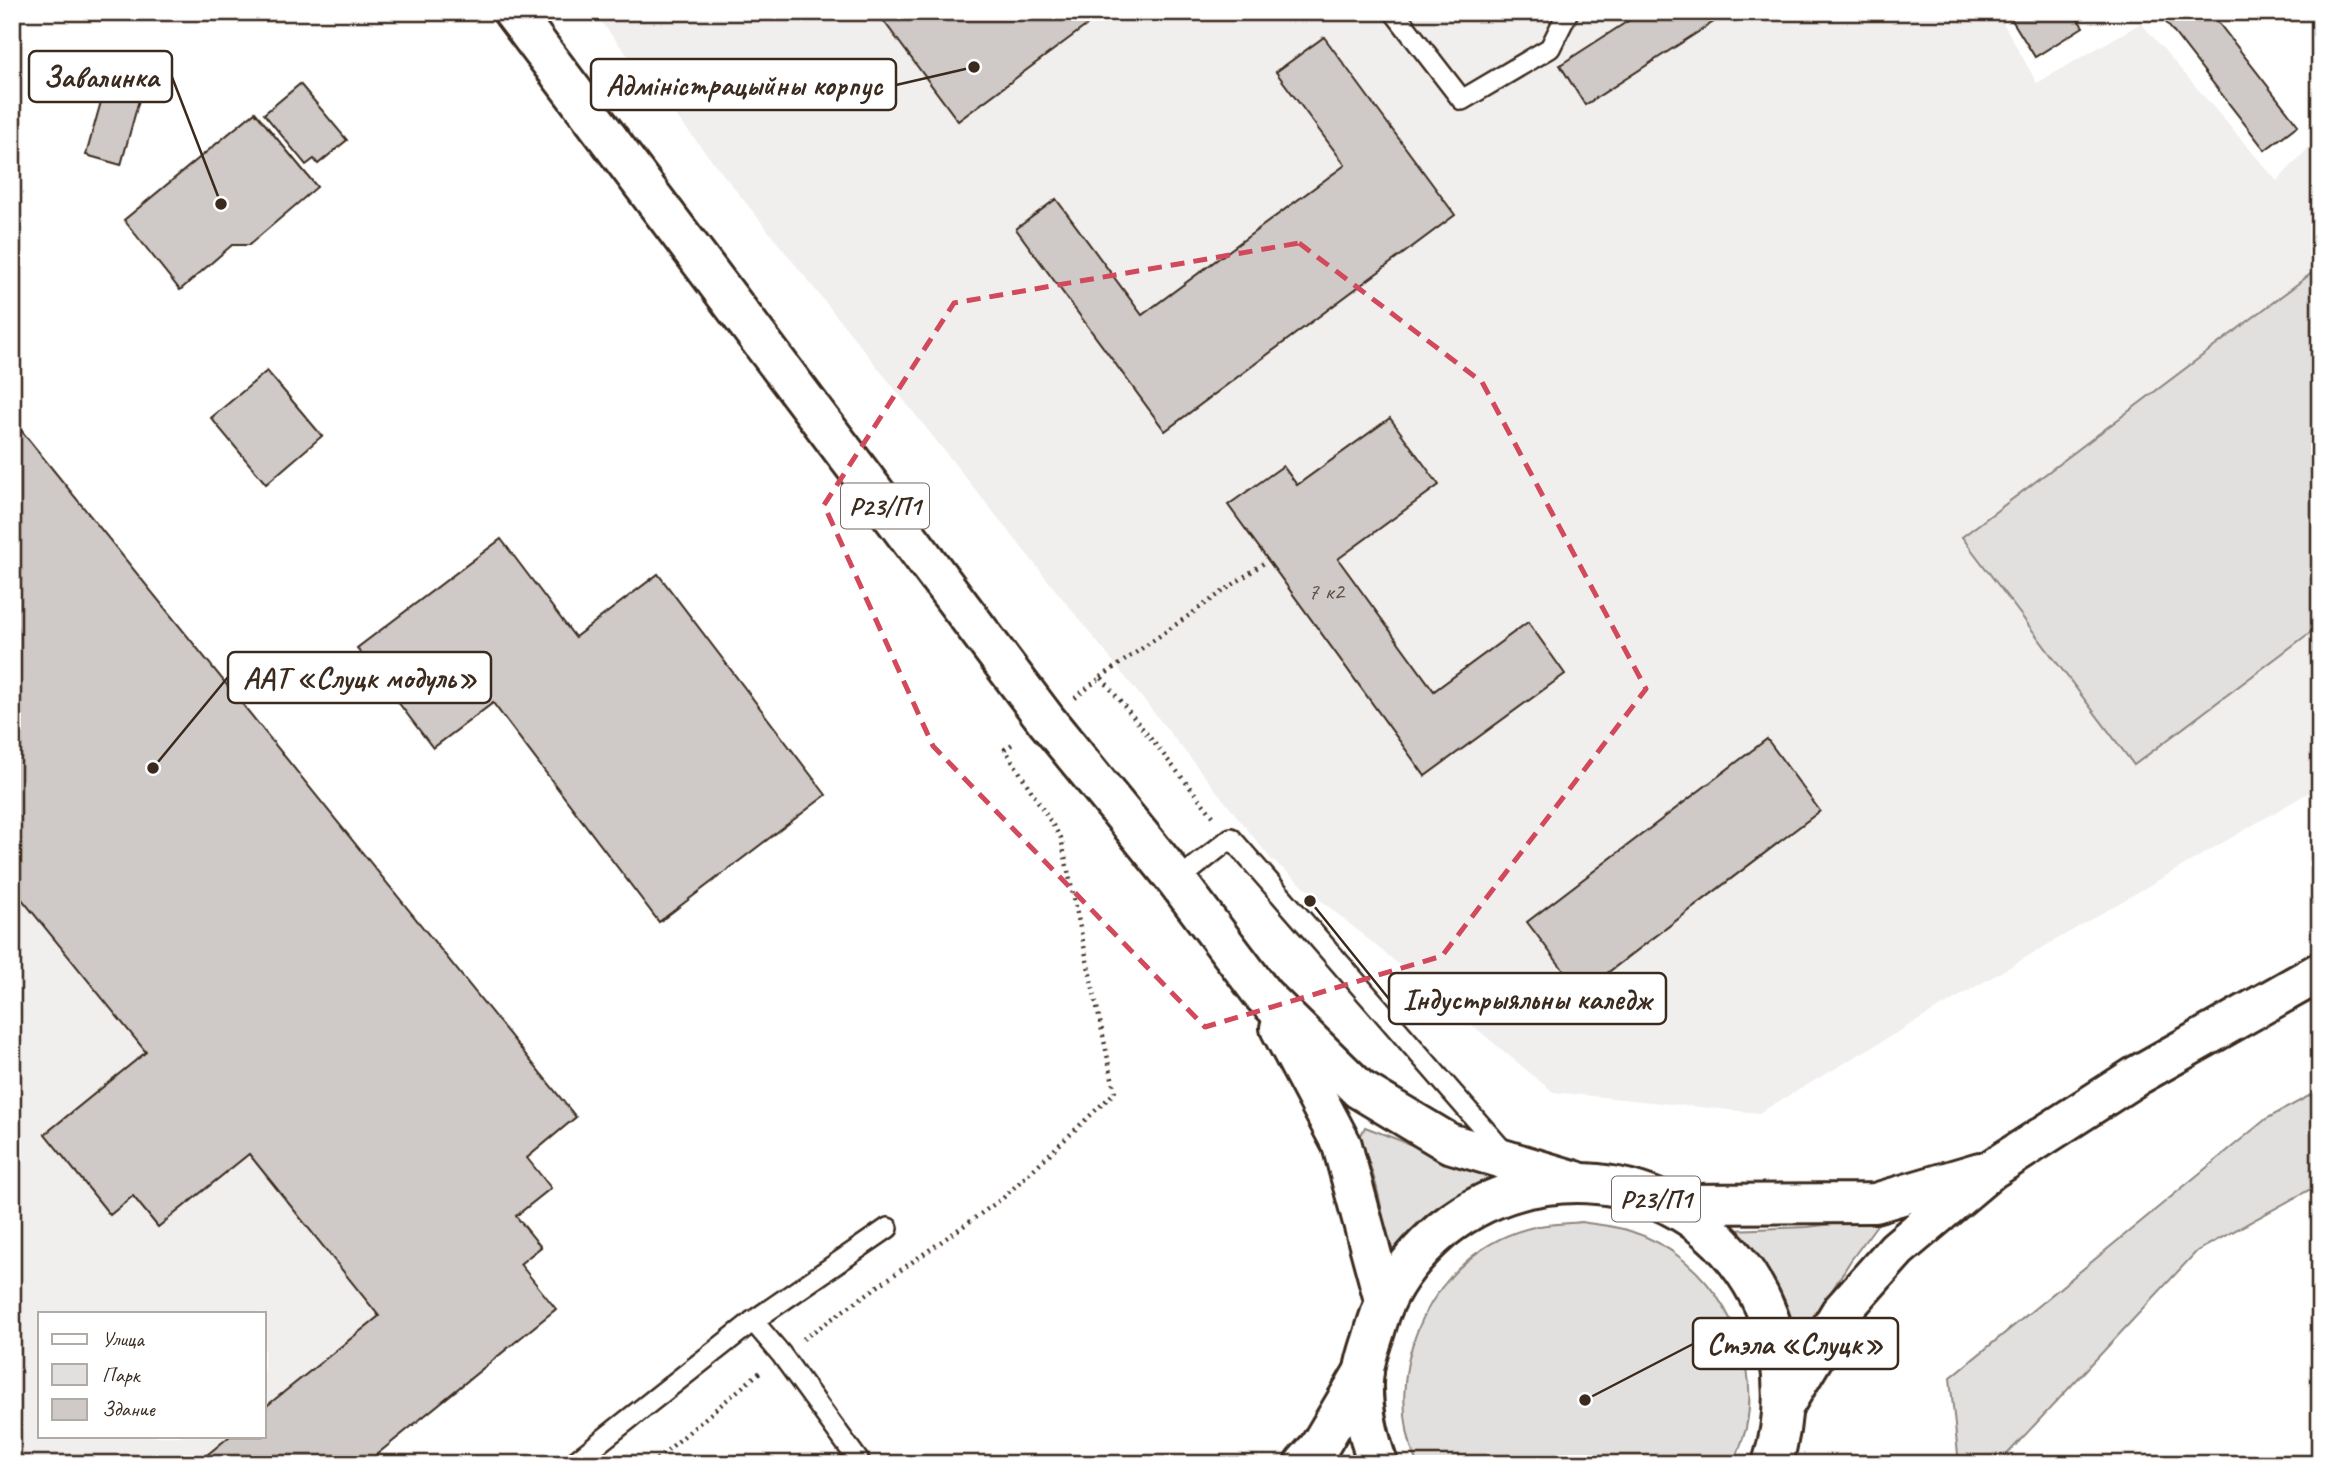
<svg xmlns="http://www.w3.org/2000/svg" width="2332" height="1476" font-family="Caveat,sans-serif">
<rect width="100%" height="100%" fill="#fff"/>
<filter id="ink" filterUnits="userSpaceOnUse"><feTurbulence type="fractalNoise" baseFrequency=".0143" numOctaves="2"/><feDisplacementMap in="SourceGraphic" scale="14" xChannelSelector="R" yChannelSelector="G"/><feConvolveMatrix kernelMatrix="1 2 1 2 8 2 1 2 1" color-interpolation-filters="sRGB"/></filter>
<g filter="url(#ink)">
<g fill="#f1efee" fill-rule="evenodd">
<polygon points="593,12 1997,12 2037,83 2141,23 2277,181 2320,136 2320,786 1759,1113 1553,1092 1271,859"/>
<path d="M12,419l564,698 -49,40 24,31 -35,28 25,31 -21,17 36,45 -191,155h-353zM40,1313h224v123h-224z"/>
</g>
<g fill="#e2e0de" stroke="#8e857e" stroke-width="2">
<polygon points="2312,273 2320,283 2320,625 2134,765 1962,537"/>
<polygon points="2320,1090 2320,1184 2197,1251 1998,1464 1959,1464 1950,1378 2266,1119"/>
<path d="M1365,1127l136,52 -116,88c2,-45 -7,-88 -26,-128z"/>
<polygon points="1882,1218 1851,1260 1799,1343 1795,1355 1732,1230 1807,1227"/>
<path d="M1582,1222c16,3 33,4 48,9 79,24 134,116 116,197 -3,12 -8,24 -12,36h-317c-39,-94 15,-214 117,-237 16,-4 33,-3 48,-5z"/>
</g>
<g fill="#cfcac7" stroke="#3b2a1e" stroke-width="2">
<polygon points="877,12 1101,12 1102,14 958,121"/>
<polygon points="1642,12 1729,12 1585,105 1560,65"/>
<polygon points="2007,12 2073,12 2083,27 2035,57"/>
<polygon points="2158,12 2210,12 2298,125 2265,150"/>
<polygon points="1324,37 1455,215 1165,431 1016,229 1056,199 1142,315 1345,165 1276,72"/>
<polygon points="300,84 347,140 318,164 314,159 306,165 264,114"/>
<polygon points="104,91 139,100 121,165 86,155"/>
<polygon points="255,112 317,187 249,245 232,245 180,290 124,220"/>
<polygon points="267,371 322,436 266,484 211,418"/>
<polygon points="1390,418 1439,485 1338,559 1434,691 1528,622 1565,674 1425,776 1228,505 1283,466 1297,485"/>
<polygon points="12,419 576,1117 527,1158 551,1188 516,1216 541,1247 520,1264 556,1309 365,1464 196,1464 230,1436 264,1436 264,1408 379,1316 249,1154 158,1227 133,1196 110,1215 45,1134 146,1052 12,887"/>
<polygon points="501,539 575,637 658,574 826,795 659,922 493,703 433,748 357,648"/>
<polygon points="1767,739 1820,811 1581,993 1527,922"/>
</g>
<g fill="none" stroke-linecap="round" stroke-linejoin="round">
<g stroke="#3b2a1e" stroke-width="24">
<g id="lane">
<polyline points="1394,12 1462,100 1550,48 1568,12"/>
<polyline points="1177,881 1231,838 1505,1153"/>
<polyline points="572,1464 753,1321"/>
<polyline points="861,1464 781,1354 753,1321 888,1228"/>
</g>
</g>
<g stroke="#3b2a1e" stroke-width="44">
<polyline id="secondary" points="1304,1464 1319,1447 1364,1371"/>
</g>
<g stroke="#3b2a1e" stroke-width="44">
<g id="primary">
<polyline points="513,12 1046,720 1177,881 1263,995 1359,1089 1449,1143 1576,1181"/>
<polyline points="1280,1028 1342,1145 1384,1300"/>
<polyline points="1669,1204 1875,1203 1980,1172"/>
<polyline points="1785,1404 1840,1313 1897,1249 1992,1169 2138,1075 2320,972"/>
<path d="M1378,1464c-10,-28 -18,-64 -14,-94 2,-15 9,-31 13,-46 11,-38 35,-68 65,-94 31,-25 66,-40 105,-45 159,-21 272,130 225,279"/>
</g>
</g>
<g stroke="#3b2a1e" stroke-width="4.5" stroke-dasharray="2 5" stroke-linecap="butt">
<polyline points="1101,677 1268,560"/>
<polyline points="1075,698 1101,677 1213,816"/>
<polyline points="803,1339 1003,1198 1115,1092 1061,838 1005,749 1014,743"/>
<polyline points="651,1464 760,1372"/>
</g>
<use href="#lane" stroke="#fff" stroke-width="19"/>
<use href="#secondary" stroke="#fff" stroke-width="38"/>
<use href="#primary" stroke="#fff" stroke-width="38"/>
</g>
</g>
<path fill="none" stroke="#d1495b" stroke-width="5" stroke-dasharray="14 9" stroke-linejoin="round" d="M1299,243l183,139 164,307 -204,267 -237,71 -272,-281 -109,-241 130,-202z"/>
<g text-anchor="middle" stroke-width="5" stroke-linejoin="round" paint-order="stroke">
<g font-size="24" fill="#605248">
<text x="1326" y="599">7 к2</text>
</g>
<g fill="#fff" stroke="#766a62" stroke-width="2">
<rect x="841" y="483.5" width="88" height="45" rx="5"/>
<rect x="1612" y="1176.5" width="88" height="45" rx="5"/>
</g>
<g font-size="26" font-weight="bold" fill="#3b2a1e">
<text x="885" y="515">Р23/П1</text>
<text x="1656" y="1208">Р23/П1</text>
</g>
</g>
<path fill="none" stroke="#3b2a1e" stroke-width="2.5" d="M221 204L172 77M974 67L896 85M153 768L228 677M1310 901L1389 999M1585 1400L1693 1344"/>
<g fill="#3b2a1e" stroke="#fff" stroke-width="2.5">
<circle cx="221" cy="204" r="7"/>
<circle cx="974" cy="67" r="7"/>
<circle cx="153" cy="768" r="7"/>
<circle cx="1310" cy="901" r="7"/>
<circle cx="1585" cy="1400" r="7"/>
</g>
<g fill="#fff" stroke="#3b2a1e" stroke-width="2.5">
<rect x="29" y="51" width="143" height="51" rx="7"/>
<rect x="591" y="59" width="305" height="51" rx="7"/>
<rect x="228" y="652" width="263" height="51" rx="7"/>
<rect x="1389" y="973" width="277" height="51" rx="7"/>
<rect x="1693" y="1318" width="205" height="51" rx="7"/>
</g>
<g font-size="30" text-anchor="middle" font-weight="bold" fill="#3b2a1e">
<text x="101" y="87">Завалинка</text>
<text x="744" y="95">Адміністрацыйны корпус</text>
<text x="360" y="688">ААТ «Слуцк модуль»</text>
<text x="1527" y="1009">Індустрыяльны каледж</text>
<text x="1795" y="1354">Стэла «Слуцк»</text>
</g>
<rect width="2332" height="1476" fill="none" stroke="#fff" stroke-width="42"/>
<rect x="21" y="21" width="2290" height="1434" fill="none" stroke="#3b2a1e" stroke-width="2.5" filter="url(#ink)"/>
<rect x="38" y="1312" width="228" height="126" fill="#ffffff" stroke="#b1aaa5" stroke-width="2"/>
<rect x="52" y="1334" width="35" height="10" fill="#ffffff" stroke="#b1aaa5" stroke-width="2"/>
<text x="102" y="1346" font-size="21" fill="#3b2a1e">Улица</text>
<rect x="52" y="1364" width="35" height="21" fill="#e2e0de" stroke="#b1aaa5" stroke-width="2"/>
<text x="102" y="1382" font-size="21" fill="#3b2a1e">Парк</text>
<rect x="52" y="1399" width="35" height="21" fill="#cfcac7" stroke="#b1aaa5" stroke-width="2"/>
<text x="102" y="1416" font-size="21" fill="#3b2a1e">Здание</text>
</svg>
